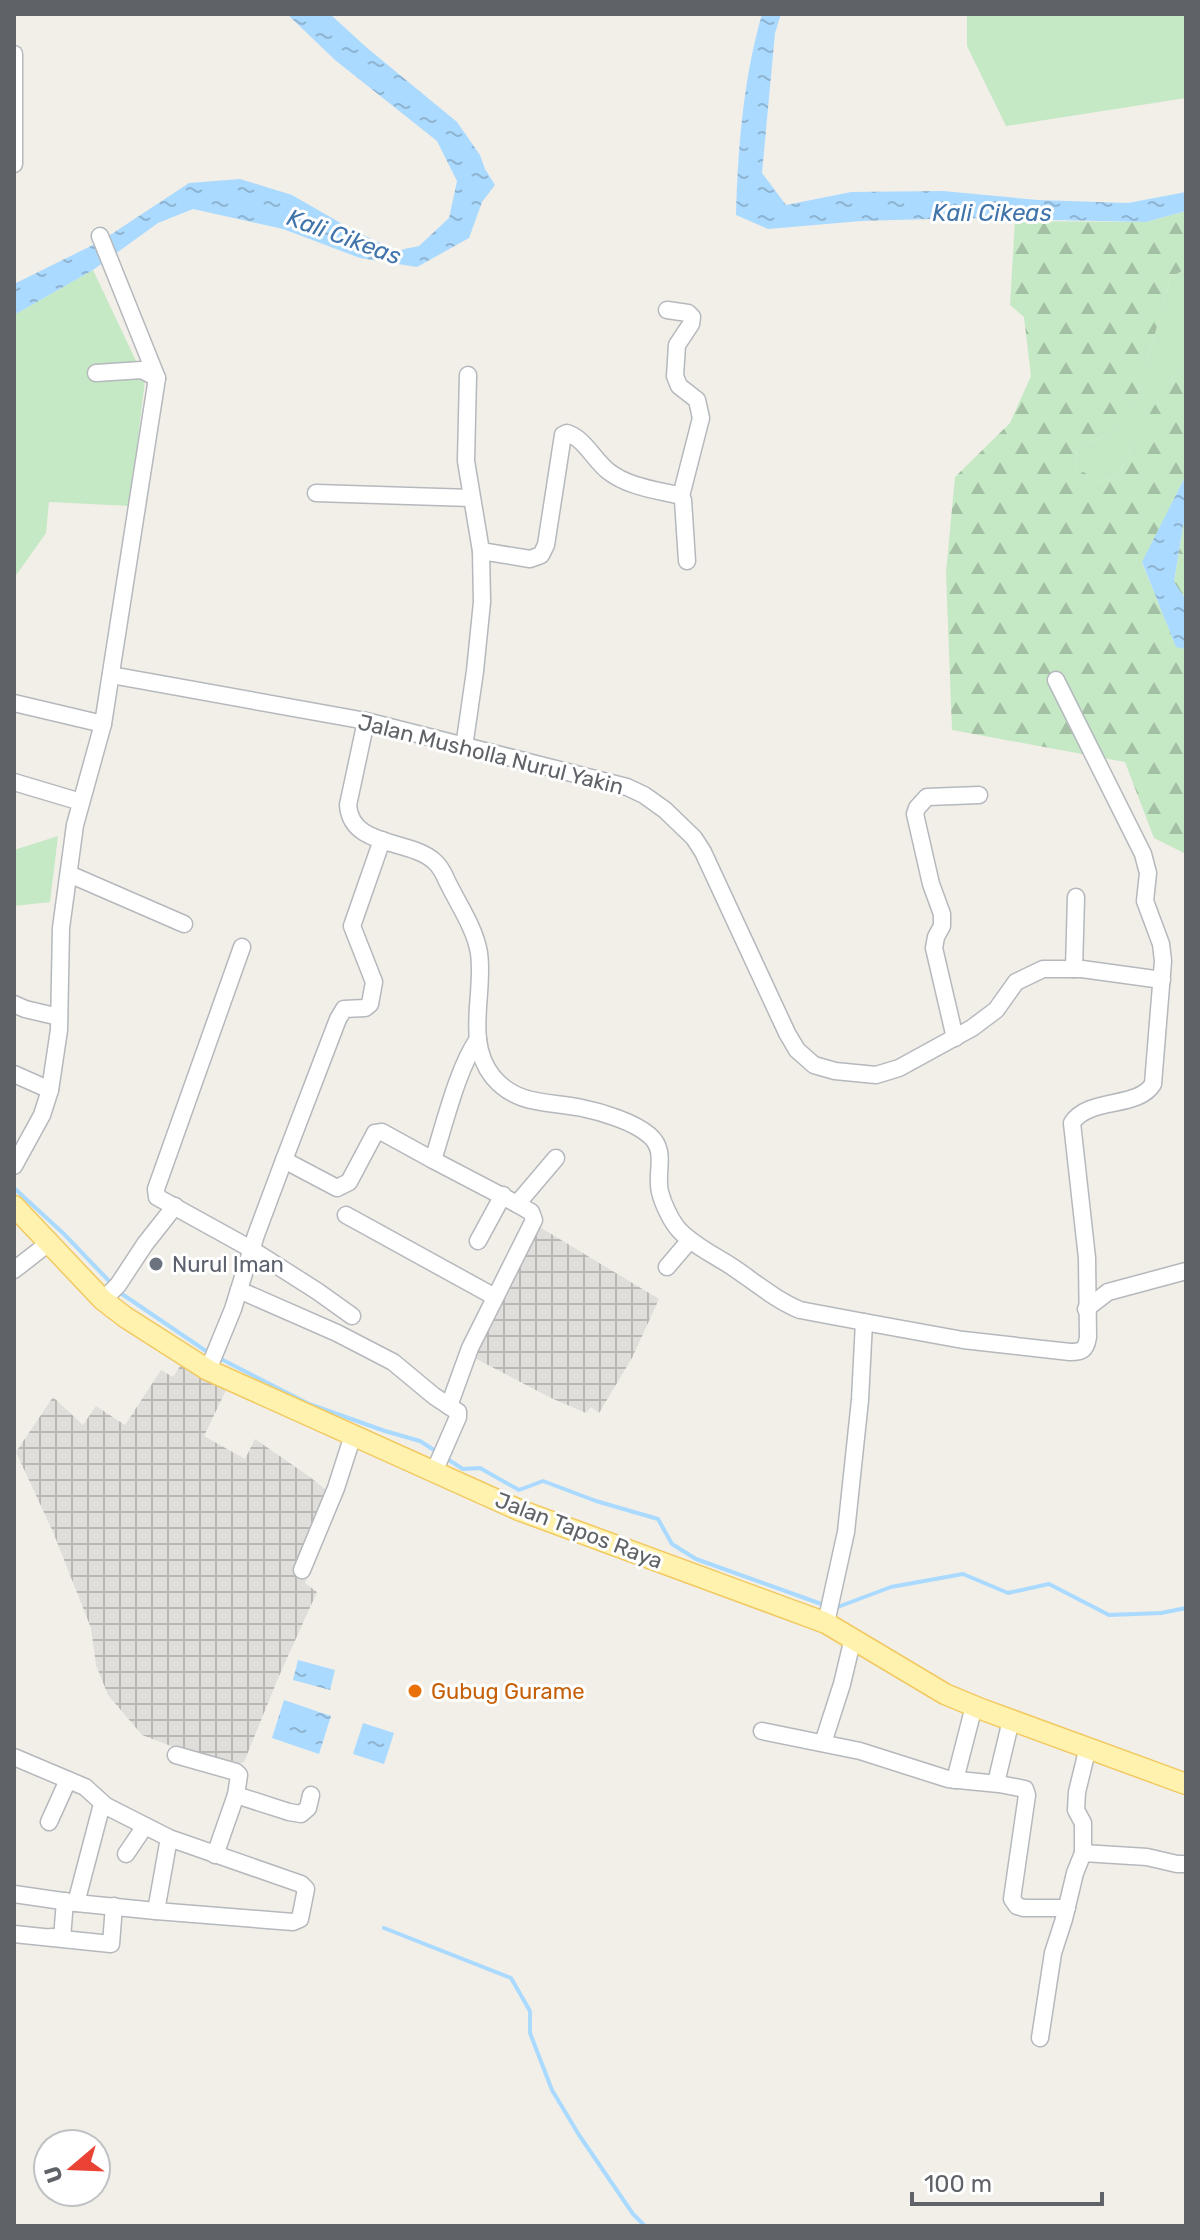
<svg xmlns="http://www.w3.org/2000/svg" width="1200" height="2240" font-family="Rubik,sans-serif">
<defs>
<pattern id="industrial-grid" width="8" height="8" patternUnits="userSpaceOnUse" patternTransform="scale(2)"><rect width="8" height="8" fill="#e0deda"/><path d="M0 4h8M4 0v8" fill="none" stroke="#b9b8b5"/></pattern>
<pattern id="forest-firs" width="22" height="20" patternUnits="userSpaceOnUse" patternTransform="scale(2)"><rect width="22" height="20" fill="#c5e8c5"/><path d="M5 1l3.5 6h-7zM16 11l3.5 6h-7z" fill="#a3c0a4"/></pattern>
<pattern id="water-ripples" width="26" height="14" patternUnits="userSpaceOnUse" patternTransform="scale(2)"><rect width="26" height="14" fill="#aadaff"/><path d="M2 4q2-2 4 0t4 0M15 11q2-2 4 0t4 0" fill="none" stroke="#8eb4d2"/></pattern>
</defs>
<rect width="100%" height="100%" fill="#f1efe8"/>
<g fill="url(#industrial-grid)">
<polygon points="533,1223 659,1299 632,1358 599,1413 591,1407 586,1413 551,1398 467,1354"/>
<polygon points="182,1363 228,1386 204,1436 245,1459 255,1439 310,1477 337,1499 305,1583 317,1592 279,1676 244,1762 229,1768 142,1735 108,1695 96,1665 91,1628 53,1532 16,1452 53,1397 83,1425 96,1406 125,1425 161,1370 173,1377"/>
</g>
<g fill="#c5e8c5">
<polygon points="967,14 1186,14 1186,98 1006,126 967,46"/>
<path d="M1186,269v101l-10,2c-23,34 -42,68 -58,105l-17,4 -26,-12 2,-20 33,-16 26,-32 35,-124z"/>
<polygon points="93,270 145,380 130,506 49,502 46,533 14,578 14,315"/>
<polygon points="58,836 50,902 14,906 14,850"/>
</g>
<g fill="url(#forest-firs)">
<path d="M1186,211v58l-15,8 -35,124 -26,32 -33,16 -2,19 26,13 17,-4c16,-37 35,-72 58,-105l10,-2v105l-44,88 34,83 10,3v205l-32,-16 -29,-76 -173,-32 -6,-157 9,-96 55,-54 21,-47 -7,-59 -14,-12 5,-84 131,1z"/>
<polygon points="1186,520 1186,600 1174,583 1183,526"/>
</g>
<g fill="url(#water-ripples)">
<polygon points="287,14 330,14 366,47 457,122 480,155 485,169 495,185 482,202 469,238 417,267 360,258 283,229 193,209 158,223 93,270 14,315 14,284 101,241 189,183 240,179 292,195 351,229 396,251 419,246 449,218 457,181 437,141 335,60"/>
<path d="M762,14h19l-6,19 -13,140 24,32 65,-13 92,-1 95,9 90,3 58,-11v19l-40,11 -183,-4 -102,3 -93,8 -32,-14c2,-67 7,-135 26,-201z"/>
<polygon points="1186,475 1186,520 1183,526 1174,582 1186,600 1186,649 1176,647 1142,562"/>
<polygon points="298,1660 335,1670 330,1690 293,1680"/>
<polygon points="284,1700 331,1716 319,1754 272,1738"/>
<polygon points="363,1723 394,1733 384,1764 353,1754"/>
</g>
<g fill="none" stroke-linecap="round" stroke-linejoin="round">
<g stroke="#aadaff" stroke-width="4">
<polyline points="14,1188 64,1234 110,1282"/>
<polyline points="122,1294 206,1351"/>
<polyline points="221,1359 309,1404 385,1431 420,1441 437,1452"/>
<polyline points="444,1457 463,1469 480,1468 519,1490 543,1481 596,1501 658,1519 672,1544 696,1559 827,1606"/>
<polyline points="835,1608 891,1587 963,1574 1008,1593 1049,1584 1109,1615 1161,1613 1186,1608"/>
<polyline points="384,1928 511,1978 530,2011 530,2033 552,2090 579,2135 633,2214 645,2226"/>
</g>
<g stroke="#b5b8bc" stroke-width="19">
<g id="minor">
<polyline points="14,54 14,164"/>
<polyline points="667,310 688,313 692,317 691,324 677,345 675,376 679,386 697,400 701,418 681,496"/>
<polyline points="96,373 142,370 157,378"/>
<polyline points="316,493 471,498"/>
<path d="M481,551l49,8 11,-4 5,-10 17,-110 4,-2c17,5 27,27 41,38 20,16 49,19 73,25l2,4 4,61"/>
<polyline points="111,675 366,721 627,787 644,795 665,810 694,838 703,852 787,1033 797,1050 814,1065 835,1071 876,1075 899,1068 972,1028 996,1010 1016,982 1043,969 1082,969 1162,980"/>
<polyline points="14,703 103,724"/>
<path d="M366,721l-18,84c3,43 62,34 86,56 6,5 10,13 13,20 11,23 28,47 32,72 6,41 -15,88 14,124 24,29 56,24 89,31 20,4 52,14 67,27 19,16 6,37 11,57 3,12 11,29 19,38 15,16 37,26 55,38 22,15 42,32 66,42l64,12"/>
<polyline points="464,747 475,671 482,602 481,551 466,461 468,375"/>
<polyline points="14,782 81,802"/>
<polyline points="69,874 184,924"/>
<polyline points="242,947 156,1189 157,1197 251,1249 317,1291 352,1316"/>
<polyline points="1074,969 1076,897"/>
<polyline points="14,1004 25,1009 59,1017"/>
<polyline points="955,1038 934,948 936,937 942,926 942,914 931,884 915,814 917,808 927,797 979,795"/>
<path d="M478,1039c-20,28 -34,87 -45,121l84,44 39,-46"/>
<polyline points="14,1074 50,1090"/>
<polyline points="284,1160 337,1188 349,1182 375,1133 382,1132 433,1160"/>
<polyline points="14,1166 42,1115 50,1090 59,1030 61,928 75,825 103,724 157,378 100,236"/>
<polyline points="346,1215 495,1297"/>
<polyline points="478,1241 503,1195"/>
<polyline points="667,1267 690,1240"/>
<polyline points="14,1270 50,1242"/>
<polyline points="239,1290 337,1333 393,1362 434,1396 458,1412 458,1417 434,1472"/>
<polyline points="103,1300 118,1285 145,1244 175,1206"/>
<polyline points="1086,1309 1108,1292 1186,1271"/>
<polyline points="208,1370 233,1309 256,1235 284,1160 338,1019 344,1009 365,1008 370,1004 374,982 352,926 382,840"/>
<polyline points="449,1406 470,1348 534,1220 531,1212 517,1204"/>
<polyline points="302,1570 336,1488 353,1435"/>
<path d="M826,1623l20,-91 14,-132 4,-78 99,18 107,12c12,0 16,-2 18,-15l-1,-79 -15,-135c16,-26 66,-14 81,-39l10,-123 -2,-17 -16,-43 3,-28 -5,-19 -87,-174"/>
<polyline points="762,1731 860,1751 948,1779 999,1784 1025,1789 1027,1795 1012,1899 1017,1906 1024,1908 1067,1908"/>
<polyline points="823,1743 842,1684 853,1638"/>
<polyline points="176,1755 236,1772 239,1775 236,1795 215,1855"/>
<polyline points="14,1757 85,1787 106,1806 169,1838 301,1884 306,1889 300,1919 293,1922 156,1911 169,1838"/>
<polyline points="955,1780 974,1706"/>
<polyline points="996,1783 1011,1720"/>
<polyline points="236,1795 289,1812 301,1814 308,1808 311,1795"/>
<polyline points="49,1822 68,1780"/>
<polyline points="1083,1853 1147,1857 1177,1864 1186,1864"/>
<polyline points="126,1854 145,1826"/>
<polyline points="14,1894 76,1903 102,1804"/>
<polyline points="76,1903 156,1911"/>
<polyline points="14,1934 111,1944 114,1906"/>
<polyline points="51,1937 62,1938 65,1901"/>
<polyline points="1040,2038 1053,1953 1064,1919 1075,1873 1083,1853 1083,1823 1076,1810 1077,1792 1088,1747"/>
</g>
</g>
<g stroke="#f2c960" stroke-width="23">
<polyline id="major" points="14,1206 103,1300 125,1317 208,1370 519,1510 826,1623 945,1694 981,1709 1186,1784"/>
</g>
<use href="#minor" stroke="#fff" stroke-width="16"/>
<use href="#major" stroke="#fff2af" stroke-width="20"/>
</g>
<circle fill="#6b7280" stroke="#fff" stroke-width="3" cx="156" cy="1264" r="8"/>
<circle fill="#e8710a" stroke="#fff" stroke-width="3" cx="415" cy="1691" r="8"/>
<g text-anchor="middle" stroke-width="6" stroke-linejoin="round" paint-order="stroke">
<g font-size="22" fill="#5f6368" stroke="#fff">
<text transform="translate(491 754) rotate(14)" y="8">Jalan Musholla Nurul Yakin</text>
<text transform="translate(579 1530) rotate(21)" y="8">Jalan Tapos Raya</text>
</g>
<g font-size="22" fill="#5b616d" stroke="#fff" text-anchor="start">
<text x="172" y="1272">Nurul Iman</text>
</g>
<g font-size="22" fill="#c56008" stroke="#fff" text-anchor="start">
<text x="431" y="1699">Gubug Gurame</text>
</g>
<g font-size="24" font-style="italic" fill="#4174aa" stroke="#fff">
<text x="992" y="221">Kali Cikeas</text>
<text transform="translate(344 237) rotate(20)" y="8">Kali Cikeas</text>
</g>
</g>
<rect width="1200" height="2240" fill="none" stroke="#5f6368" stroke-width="32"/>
<g transform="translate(72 2168) rotate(251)"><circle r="38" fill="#ffffff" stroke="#bfc1c3" stroke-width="2"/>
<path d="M0-6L14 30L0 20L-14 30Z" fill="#ea4335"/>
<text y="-12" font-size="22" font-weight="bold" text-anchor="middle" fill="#5f6368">U</text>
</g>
<path d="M912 2192v12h190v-12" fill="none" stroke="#5f6368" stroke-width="4"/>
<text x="924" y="2192" font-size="24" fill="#5f6368" stroke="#ffffff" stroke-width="6" paint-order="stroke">100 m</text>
</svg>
